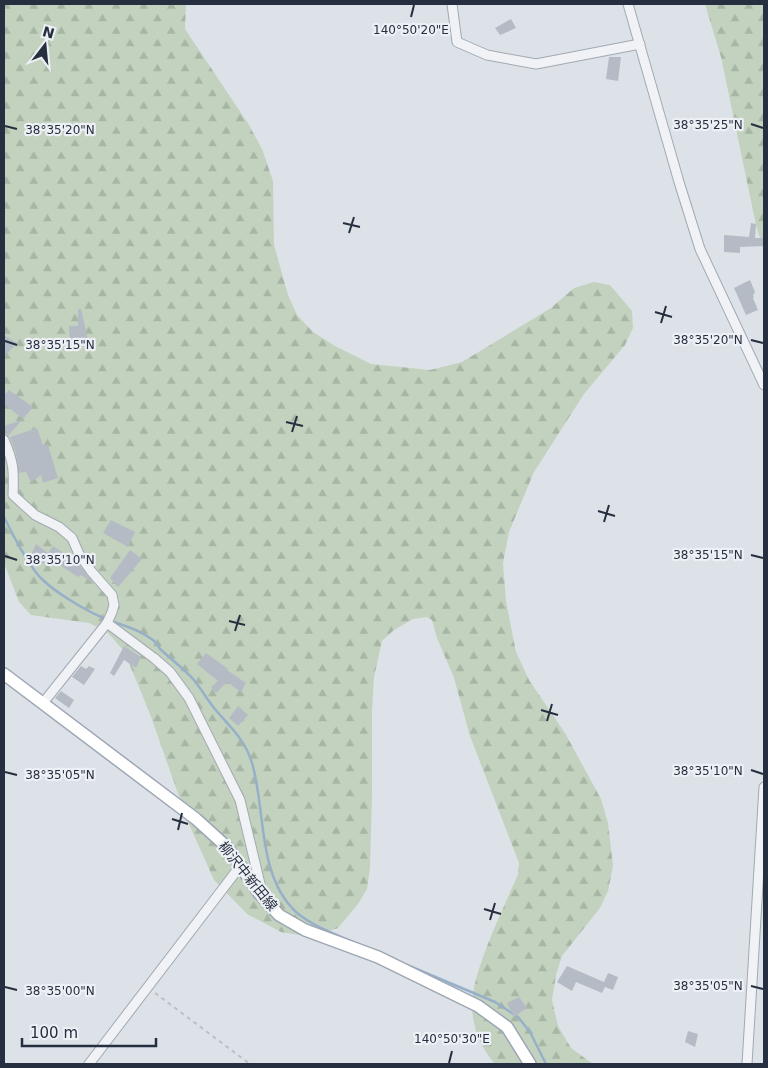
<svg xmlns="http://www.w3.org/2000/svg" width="768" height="1068" font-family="'DejaVu Sans','Noto Sans JP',sans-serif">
<defs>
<pattern id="forest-firs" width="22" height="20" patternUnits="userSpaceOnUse" patternTransform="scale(1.25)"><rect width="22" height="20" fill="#c3d2be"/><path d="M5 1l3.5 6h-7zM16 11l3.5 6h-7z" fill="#a7b5a4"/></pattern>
</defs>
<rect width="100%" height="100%" fill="#dde2e8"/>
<g fill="url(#forest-firs)">
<path d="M4,4h182l-1,25 64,96 13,24 11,32 1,64 14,50 9,20 16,17 22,14 36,18 59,6 32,-8 89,-54 23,-20 20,-6 16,3 22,26 1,17 -8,17 -41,49 -50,78 -25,60 -6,31 3,38 10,51 13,28 36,53 36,66 7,24 5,43 -5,25 -8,17 -38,48 -6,19 -4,25 6,26 13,22 22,16h-98c-14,-16 -23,-37 -23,-60 1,-35 32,-96 46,-130l1,-11 -49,-127 -16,-58 -17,-40 -5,-18 -5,-3 -14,2 -19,11 -12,11 -8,36 -2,35v85l-2,71 -3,21 -9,15 -20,24 -26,9 -31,-5 -34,-18 -33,-34 -26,-58 -38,-108 -26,-63 -17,-19 -18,-9 -58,-8 -12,-13 -15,-39z"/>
<polygon points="705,4 764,4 764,251 756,225 721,57"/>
</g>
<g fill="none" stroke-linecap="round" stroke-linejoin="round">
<g stroke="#97b0c9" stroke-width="2.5">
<path d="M4,517c7,15 27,53 39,63 13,13 45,32 63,39"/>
<path d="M111,621c15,5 44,14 49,28 11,10 24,20 34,31 7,9 13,19 20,28 15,18 31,31 38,55 14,47 5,113 44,149 16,14 39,22 57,30"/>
<polyline points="407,965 495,1002 518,1017 530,1032 546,1064"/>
</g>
</g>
<g fill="#b5bbc5">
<polygon points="511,19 516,28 500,35 495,28"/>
<polygon points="609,57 621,57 618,81 606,79"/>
<polygon points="751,223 756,224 755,238 764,238 764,246 740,247 740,253 724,252 724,235 749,237"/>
<polygon points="750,280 755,292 753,295 754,297 753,298 758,310 746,315 734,288"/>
<polygon points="78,309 81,309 89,344 70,346 69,326 78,326"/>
<polygon points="4,335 17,343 4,357"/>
<polygon points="9,390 33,407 23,419 4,404 4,395"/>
<polygon points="22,420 8,436 7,434 4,426"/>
<polygon points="37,428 43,445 48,445 58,478 43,483 41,475 31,482 26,472 19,473 16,453 10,437"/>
<polygon points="111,520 135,532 128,547 103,533"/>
<polygon points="36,544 48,553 53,546 76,561 94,584 81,575 78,577 48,557 43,564 31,555"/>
<polygon points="130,550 142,559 118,587 110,578"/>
<polygon points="124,646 141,657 136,668 124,660 114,676 110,673"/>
<polygon points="206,653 228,669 227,670 246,683 241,692 227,682 216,693 211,687 218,681 197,664"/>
<polygon points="81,666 86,669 89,666 95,669 84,685 72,677"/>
<polygon points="61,691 74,700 69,708 55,698"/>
<polygon points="238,706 248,715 238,726 229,718"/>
<polygon points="567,966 604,982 608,973 618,977 613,990 605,987 602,993 576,982 572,991 557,982"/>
<polygon points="519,997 527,1008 514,1017 507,1003"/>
<polygon points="688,1031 698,1034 695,1047 685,1042"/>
</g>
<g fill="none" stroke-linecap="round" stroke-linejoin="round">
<g stroke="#a2a9b2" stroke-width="11">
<g id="minor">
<polyline points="452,4 457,42 487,55 536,64 640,44"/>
<polyline points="628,4 679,182 700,249 764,385"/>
<path d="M4,440c10,22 10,32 9,55l22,20 24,12 13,11 7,16 12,17 21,24 2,10 -2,7 -5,11 -64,80"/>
<polyline points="107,623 154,658 170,672 189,698 240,800 261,888 259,893"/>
<polyline points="89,1064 241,865"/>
<polyline points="747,1064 764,787"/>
</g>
</g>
<g stroke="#9da6b4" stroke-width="14">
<polyline id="major" points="4,674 196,819 228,848 259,893 279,915 305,930 378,957 478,1006 507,1027 530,1064"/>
</g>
<polyline stroke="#bbbfc6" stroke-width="2" stroke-dasharray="4 4" stroke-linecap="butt" points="155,993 250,1064"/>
<use href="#minor" stroke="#f0f2f6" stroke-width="9"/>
<use href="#major" stroke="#fff" stroke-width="11"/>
</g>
<path fill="none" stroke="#262f3f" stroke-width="2" d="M411,17l3,-12M751,124l12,4M5,126l12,3M343,223l17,4M349,233l5,-16M655,312l17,5M661,323l5,-17M751,340l12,3M5,341l12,4M286,422l17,4M292,432l5,-16M598,511l17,5M604,522l5,-17M751,555l12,3M5,556l12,4M229,621l16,4M235,631l5,-16M541,710l17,5M547,721l5,-17M751,770l12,4M5,772l12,3M172,819l16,5M178,830l4,-17M484,909l17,5M490,920l5,-17M751,986l12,3M5,987l12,3M449,1063l3,-12"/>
<g text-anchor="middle" stroke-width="4.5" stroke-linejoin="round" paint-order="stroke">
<g font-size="14" fill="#262f3f" stroke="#edf0f5">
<text transform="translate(248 876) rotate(51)" y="5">柳沢中新田線</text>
</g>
</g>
<g font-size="12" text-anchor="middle" fill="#262f3f" stroke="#edf0f5" stroke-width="4.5" stroke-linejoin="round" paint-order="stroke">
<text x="411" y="34">140°50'20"E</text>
<text x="708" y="129">38°35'25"N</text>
<text x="60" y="134">38°35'20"N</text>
<text x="708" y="344">38°35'20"N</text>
<text x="60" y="349">38°35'15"N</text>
<text x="708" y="559">38°35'15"N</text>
<text x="60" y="564">38°35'10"N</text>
<text x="708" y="775">38°35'10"N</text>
<text x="60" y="779">38°35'05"N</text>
<text x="708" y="990">38°35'05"N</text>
<text x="60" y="995">38°35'00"N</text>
<text x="452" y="1043">140°50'30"E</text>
</g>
<rect width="768" height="1068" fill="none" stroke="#262f3f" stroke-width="10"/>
<g transform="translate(45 45) rotate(16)" stroke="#edf0f5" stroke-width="4" paint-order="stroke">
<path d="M0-4L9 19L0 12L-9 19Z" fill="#262f3f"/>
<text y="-8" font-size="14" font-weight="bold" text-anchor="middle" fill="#262f3f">N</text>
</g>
<path d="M22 1038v8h134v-8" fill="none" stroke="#262f3f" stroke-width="2.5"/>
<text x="30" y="1038" font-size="15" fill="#262f3f" stroke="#edf0f5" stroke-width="4" paint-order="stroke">100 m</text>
</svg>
